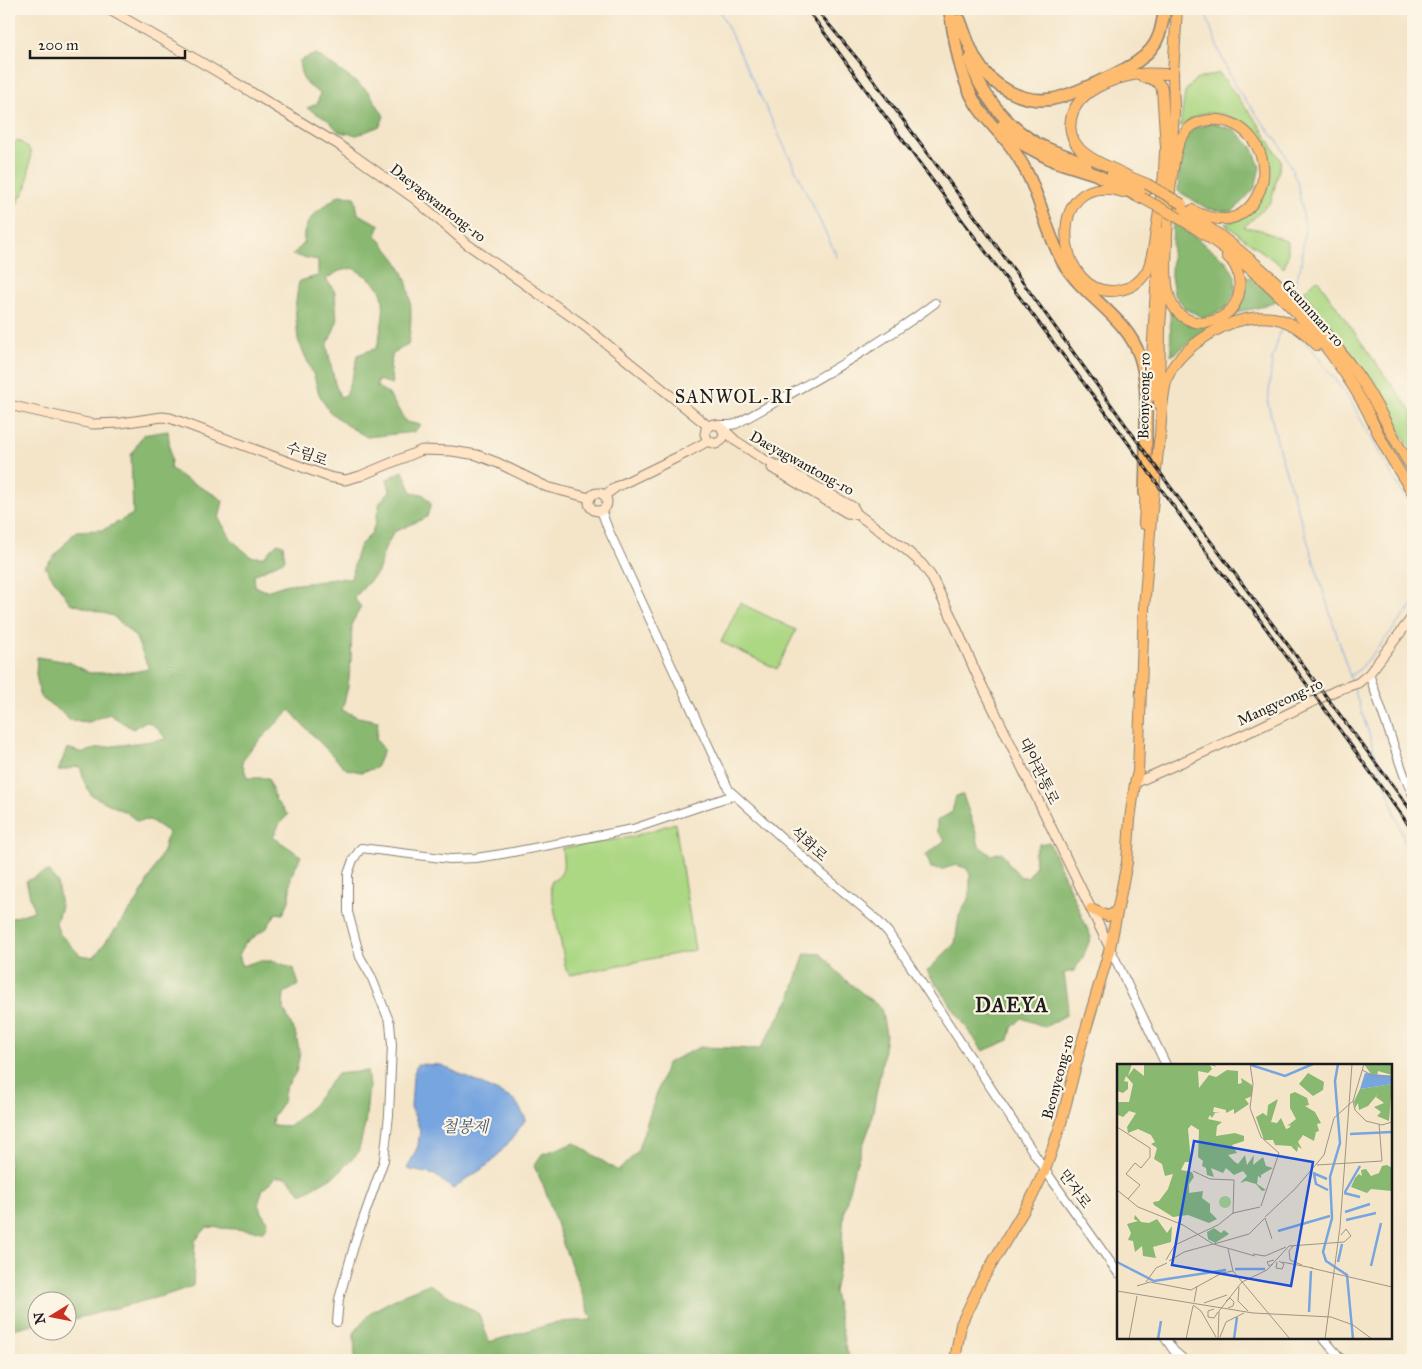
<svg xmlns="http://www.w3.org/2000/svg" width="1422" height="1369" font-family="'IM FELL Great Primer','Noto Serif KR',serif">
<rect width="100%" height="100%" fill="#fcf5e5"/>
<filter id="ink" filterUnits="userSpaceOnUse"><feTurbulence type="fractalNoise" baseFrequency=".02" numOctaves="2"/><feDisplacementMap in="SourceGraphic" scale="10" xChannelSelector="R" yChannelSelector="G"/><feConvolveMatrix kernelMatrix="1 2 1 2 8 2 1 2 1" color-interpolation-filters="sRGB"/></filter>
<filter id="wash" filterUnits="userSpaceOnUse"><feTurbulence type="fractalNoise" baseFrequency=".0096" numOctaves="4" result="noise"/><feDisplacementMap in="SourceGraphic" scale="20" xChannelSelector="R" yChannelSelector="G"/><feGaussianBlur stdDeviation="1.12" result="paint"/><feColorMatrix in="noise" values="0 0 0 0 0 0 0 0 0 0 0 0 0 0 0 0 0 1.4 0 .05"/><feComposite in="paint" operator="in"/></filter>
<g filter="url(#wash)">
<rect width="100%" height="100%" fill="#f4e5c9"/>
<g fill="#acd783" stroke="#647a50">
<polygon points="1219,73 1258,123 1281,161 1271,202 1244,227 1261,230 1288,242 1288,255 1284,268 1225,224 1244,218 1262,197 1267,163 1257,139 1242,123 1223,114 1205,113 1191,119 1180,127 1185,92 1195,80"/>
<polygon points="18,140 28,148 31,152 27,186 16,205 9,202 9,147"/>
<polygon points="1317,279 1388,380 1413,413 1413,452 1389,413 1304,291"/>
<polygon points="740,603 796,630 777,669 721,642"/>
<path d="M675,823l20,127 -125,25 -4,-5 -16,-84 2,-5c15,-7 11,-18 10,-33l69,-11z"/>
</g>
<g fill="#89b871" stroke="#526a46" fill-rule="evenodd">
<path d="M316,54l37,26 16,12 15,24 -4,10 -23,9 -18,-3 -11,-12 -21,-12 10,-4 3,-11c-17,-10 -18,-13 -21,-32z"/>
<polygon points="1213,123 1235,130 1252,147 1260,167 1255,188 1232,212 1208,209 1178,191 1179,166 1183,140 1194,128"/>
<path d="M339,195l16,2 3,17 22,11 -4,10c7,9 14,17 20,25 17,25 17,56 12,85l-15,8 -3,13 2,18 -14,-4 -1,7 11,6 18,29 15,3 -7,7 -47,5 -21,-12 -17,-14 -10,-17 -5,-18 -16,-36 -3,-32 4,-27 19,-5v-16l-26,-5 12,-12c-3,-25 18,-34 35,-48zM353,268c8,5 23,13 27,22 8,17 0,40 -3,58l-20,7 -2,13 -9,27 -6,2 -5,-13 -8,-38 10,-24 -2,-30 -9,-13 13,-8z"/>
<polygon points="1173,220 1227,262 1235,276 1235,293 1225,309 1204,318 1186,309 1174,294 1171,276"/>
<polygon points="1247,277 1256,279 1278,300 1257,308 1242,311 1202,333 1171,356 1170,308 1189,325 1216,323 1238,310"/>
<polygon points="168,431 171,460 170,468 185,479 215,495 223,501 219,519 233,541 251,557 264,557 277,543 283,545 285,560 254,575 255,586 266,591 288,584 299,584 323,581 333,578 351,579 355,560 359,547 372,532 375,524 380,502 390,491 387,479 403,471 412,493 423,494 431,503 427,517 394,532 385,548 378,572 354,598 361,607 352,623 351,660 348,687 342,710 358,717 378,721 376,740 384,749 376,768 361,772 346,769 301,723 290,710 250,750 242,762 247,778 268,778 276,801 288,815 280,823 273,837 301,856 291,876 289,901 283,914 276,913 267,928 244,944 239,954 242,966 258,961 275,961 294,969 299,985 284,993 283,1008 295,1032 300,1053 296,1072 285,1089 283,1102 273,1116 272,1125 290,1126 312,1106 337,1074 367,1071 369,1086 365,1125 358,1153 337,1174 302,1194 287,1177 275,1177 262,1191 258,1205 268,1223 264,1231 207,1227 195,1241 193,1286 166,1295 70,1320 68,1319 68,1302 38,1302 37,1323 9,1330 9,919 34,911 26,881 48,871 57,882 61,906 56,923 59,933 80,955 94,957 138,900 163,851 168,832 150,820 137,821 127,813 91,795 84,781 80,766 58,771 67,748 83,753 98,748 166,739 156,727 146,721 133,729 109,714 89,722 69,720 60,711 40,697 36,674 37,657 69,662 90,673 133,672 149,669 136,638 126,628 113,616 70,603 45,567 76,531 103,530 133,514 131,455 143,435"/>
<polygon points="963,795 976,833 979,846 991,855 1002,852 1009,864 1021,877 1028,877 1036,865 1034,854 1039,844 1049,842 1091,937 1083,957 1074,971 1064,973 1068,1001 1066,1015 1045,1027 1022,1018 1012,1028 1009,1040 983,1051 927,971 955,943 959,916 967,902 970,889 970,874 966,868 956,865 943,869 931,868 926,855 945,840 937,831 937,821 952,812 956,796"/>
<polygon points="805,953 821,954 843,978 881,1008 886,1035 882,1064 870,1126 854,1170 844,1212 841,1256 834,1292 846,1350 850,1360 355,1360 354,1333 371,1312 406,1293 429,1284 479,1314 489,1342 558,1322 592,1320 563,1244 544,1187 534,1166 542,1154 575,1143 618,1171 637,1152 667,1063 700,1047 760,1049 790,999"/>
</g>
<polygon fill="#77a5df" stroke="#4a607e" points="417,1064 441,1065 515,1100 526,1119 514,1136 492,1162 453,1189 435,1175 407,1169 418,1146 420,1130 411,1107 413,1077"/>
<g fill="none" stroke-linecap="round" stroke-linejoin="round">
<g stroke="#77a5df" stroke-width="1">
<polyline points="98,9 105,13"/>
<polyline points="719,9 837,257"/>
<polyline points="1204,9 1219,51 1236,88 1281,146 1297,181 1305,226 1301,265 1292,293"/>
<polyline points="1282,326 1272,360 1268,404 1280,453 1351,680"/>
<polyline points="1282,328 1292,330 1312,349 1350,400 1395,481 1413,508"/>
<polyline points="1351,675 1361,668 1413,605"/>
<polyline points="1354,689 1413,867"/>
</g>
</g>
</g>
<g filter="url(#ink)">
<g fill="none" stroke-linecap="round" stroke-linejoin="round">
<g stroke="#888072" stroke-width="10">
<g id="tertiary">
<path d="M718,425h12l6,-1c68,-38 137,-74 199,-121"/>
<polyline points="601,510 608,529 729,790 821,873 876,919 888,932 1045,1170 1118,1273"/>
<polyline points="1369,674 1404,775 1413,795"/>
<polyline points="1110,948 1166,1065"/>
<polyline points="337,1322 339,1299 356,1239 384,1160 389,1115 392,1045 390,1023 371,976 360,957 348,912 348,874 353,860 361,848 450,859 476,858 502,854 633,829 734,795"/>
<polyline points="1165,1338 1174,1351 1181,1357 1184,1360"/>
<polyline points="1323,1338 1342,1360"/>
</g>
</g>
<g stroke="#888072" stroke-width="11">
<g id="secondary">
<polyline points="108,9 211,68 339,145 415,199 467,244 582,324 708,426"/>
<polyline points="9,405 92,424 121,423 162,417 170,418 329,477 345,480 360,476 422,450 452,451 477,455 498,463 547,487 590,498"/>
<polyline points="722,428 724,435 722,440 716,444 708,441 705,434 706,429 713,424 720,426 736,441 765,460 785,469 853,507 857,514 905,549 922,564 931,576 951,616 976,673 1110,948"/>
<polyline points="772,468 847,513 857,514"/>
<circle cx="598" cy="502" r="9"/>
<polyline points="605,495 616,487 686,453 708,441"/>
<polyline points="1135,783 1256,729 1337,690 1358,683 1369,674 1413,616"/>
</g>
</g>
<g stroke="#888072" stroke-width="12">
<g id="primary">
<polyline points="1171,162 1174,111 1173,74 1177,9"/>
<polyline points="1163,190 1165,152"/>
<polyline points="1166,249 1170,189"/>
<polyline points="1150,397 1155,304 1160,232"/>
<polyline points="1159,404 1160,327 1164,276"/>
<polyline points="1144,524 1146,486"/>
<polyline points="1091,909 1107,916 1113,914 1118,908"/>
<polyline points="955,1360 961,1324 981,1282 1033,1195 1045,1170 1060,1127 1080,1049 1110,948 1127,862 1130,819 1135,783 1138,772 1144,609 1151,519 1159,441"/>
</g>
</g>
<g stroke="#888072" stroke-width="12">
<g id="trunk">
<path d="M1143,77c9,1 16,4 19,12l4,58"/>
<polyline points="1120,173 1147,184"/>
<path d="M1126,175c-15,-8 -35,-14 -47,-27 -7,-8 -10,-19 -8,-29 5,-28 42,-41 67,-45 10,-1 21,0 31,0"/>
<path d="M1170,189c3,-16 4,-43 14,-55 6,-9 15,-13 26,-14 37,-3 63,36 50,70 -4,9 -8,16 -15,21 -16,14 -36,8 -53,-1"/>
<path d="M1123,192c-82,-26 -68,112 -3,98 12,-2 21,-9 27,-19 6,-13 7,-27 9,-41 3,-16 5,-33 7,-49"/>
<path d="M1180,208c69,44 129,99 177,166 22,30 35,65 56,95"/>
<path d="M1179,218c75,46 140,108 184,185 7,12 12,25 19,38 9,18 20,35 31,52"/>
<path d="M1167,241c-1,19 -3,48 6,65 20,33 73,13 66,-27 -1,-9 -5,-17 -12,-23"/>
<path d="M1159,448c2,-20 2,-54 9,-72 11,-26 51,-52 78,-57 8,-2 18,-2 27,-1 18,3 32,14 44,27"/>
</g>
</g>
<g stroke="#888072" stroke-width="14">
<g id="motorway">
<polyline points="949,9 954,31"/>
<path d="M960,20c5,14 9,27 16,40 15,26 46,44 77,39 15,-3 29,-10 43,-16 23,-11 54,-22 63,-48 3,-8 4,-18 6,-26"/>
<path d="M952,24c5,28 9,55 24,80 9,15 22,27 33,40 7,9 13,19 18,29 15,29 20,63 37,91 22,35 63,53 76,93 7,22 6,45 6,68 0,22 0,45 -1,68"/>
<path d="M970,59c9,34 36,66 66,84 16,9 34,13 50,21"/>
<polyline points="1002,126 1020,143 1054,161 1095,174 1142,198"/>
<polyline points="1112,175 1146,190"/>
</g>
</g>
<use href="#tertiary" stroke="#fff" stroke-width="8"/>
<use href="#secondary" stroke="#ffe4c6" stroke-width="9"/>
<use href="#primary" stroke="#febc70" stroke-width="10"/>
<use href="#trunk" stroke="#febc70" stroke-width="10"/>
<use href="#motorway" stroke="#febc70" stroke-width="11"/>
<g stroke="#1c1c1c" stroke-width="3">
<g id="rail">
<polyline points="807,9 918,161 1118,429 1217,567 1252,609 1413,831"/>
<polyline points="816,9 860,62 985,230 1174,492 1413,813"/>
</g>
</g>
<use href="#rail" stroke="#fcf5e5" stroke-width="1" stroke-dasharray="4" stroke-linecap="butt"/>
<g stroke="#888072" stroke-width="12" stroke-linecap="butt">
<g id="trunk-bridge">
<polyline points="1147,184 1182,204"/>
<polyline points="1142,198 1179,218"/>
</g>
</g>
<use href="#trunk-bridge" stroke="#febc70" stroke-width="10"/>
</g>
</g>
<g text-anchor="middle" stroke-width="4.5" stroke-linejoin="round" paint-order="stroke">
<g font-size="15" fill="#1c1c1c" stroke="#fcf5e5">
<text transform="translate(438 203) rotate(38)" y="5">Daeyagwantong-ro</text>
<text transform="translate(1313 313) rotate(48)" y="5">Geumman-ro</text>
<text transform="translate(1144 396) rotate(-89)" y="5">Beonyeong-ro</text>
<text transform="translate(307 454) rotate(20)" y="5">수림로</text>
<text transform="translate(802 463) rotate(29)" y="5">Daeyagwantong-ro</text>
<text transform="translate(1280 702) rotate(-25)" y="5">Mangyeong-ro</text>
<text transform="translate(1039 771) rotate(64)" y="5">대야관통로</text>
<text transform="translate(809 844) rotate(42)" y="5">석화로</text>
<text transform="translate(1058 1077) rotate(-75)" y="5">Beonyeong-ro</text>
<text transform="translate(1075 1189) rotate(54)" y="5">만자로</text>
</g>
<g font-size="16" font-style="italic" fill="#455a74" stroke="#fcf5e5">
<text x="465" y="1132">철봉제</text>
</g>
<g font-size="18" letter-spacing="1" fill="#1c1c1c" stroke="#fcf5e5">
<text x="734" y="403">SANWOL-RI</text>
</g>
<g font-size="20" font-weight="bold" letter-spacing="1" fill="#1c1c1c" stroke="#fcf5e5">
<text x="1012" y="1012">DAEYA</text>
</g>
</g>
<g transform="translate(1117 1064)">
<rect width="275" height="275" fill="#f4e5c9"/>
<path d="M102 138a6 6 0 1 1 12 0a6 6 0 1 1-12 0Z" fill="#acd783"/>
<path d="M0,0h15l-4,12 6,-8 10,8v-12h69l4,3 -7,-2 2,4 -4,4 -10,-2 1,17 10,-13 7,2 11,-7 11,1v13l4,-1 -1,-5 11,7v11l-7,3 4,5 -15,10v-5l-8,4v-3l-12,-3 -1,5 7,1h-5l-3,5 -2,-3 -2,4 14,3 -5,4 -1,10 19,-3 9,3v5l-12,4 5,8 -9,2 7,7 3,2 7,-9 2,10 7,-10 -1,10 10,-8 3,9 7,2 -12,7v3l-3,-2 -1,8 9,6 -4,1 -6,-7 -10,-3 -6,2 7,-7 -4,-5 -9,4 -8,-7 -3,5 -12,-5 3,9 -7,-2 -1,-7 -4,-2 1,-5 -5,-4 1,-27 -8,-5 -3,4 3,33h-6l-4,8 11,2 2,5 -5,7v9l14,-2 -1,7 8,6v8l7,7 -8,4 -21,-8 -15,2 -19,-12 -1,-3 6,-1 9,-12 5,-15 -8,2 -3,-12 -8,-5 3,-11 -6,-4 4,-2 -4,-7 -13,-6 -10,4 -1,-6 9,-14 -7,-2 -6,6 -5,-2 -1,5v-18h12l4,-18 -7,-8 -2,5 4,1v7l-5,4 -6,-2zM247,0h28v11l-14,-4 -1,4 -6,-1zM191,9l16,9 -1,8 -10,6 -14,-12zM275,20l-3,37 -12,-5 4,-4 -7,-5 10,-4 -8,-6 2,-3 -10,12 -9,4 -1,-7 -3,5 -1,-7 6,-12zM178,28l12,6 2,7 -4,1 10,6 6,11 -4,1 2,7 -3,1 -2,9 -11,-6 -5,7 4,7 -8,-5 4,3 -1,5 -6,-6 -16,-1 -2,-5h-9l-8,-23 7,-4 4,3 1,-11 10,-6 -7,23 6,1 4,-5 5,11 3,-1 2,-3 -4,1 9,-7 -6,-11v-14zM270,101l5,3v23l-21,-2 -4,4 -16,-6 4,-9 4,-4 3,2 -1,-6 5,-1 5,7 8,-3 3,-7zM18,151l6,7 8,1 8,-4 10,14 5,-7 -1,16 -18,5 3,11 -13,-2 -1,-10 -7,6 -2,-11 -5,-1 3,-7 -4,-9 11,-3 -4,-2zM97,164l7,5 3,-3 5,4 -14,9 -7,-4 -1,-7z" fill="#89b871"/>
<path d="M248,9l27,3v8l-32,5z" fill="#77a5df"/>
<path fill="none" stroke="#77a5df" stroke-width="2.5" d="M221,0l-3,17 5,62 -10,34 2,41 -9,34 3,9 21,14 6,64M134,1l34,11 28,-12M233,70l42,-2M196,109l14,6M197,110l2,10 12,6M228,128l15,-26M227,129l16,4M228,148l25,-8M229,156l30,-7M161,167l52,-15M0,198l37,19 72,-11M221,198l4,-18M254,202l10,-43M118,205h30M192,248l2,-41M41,275l3,-18M117,275l3,-22"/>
<path fill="none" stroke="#9e9584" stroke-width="1" d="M133,0l3,20 -3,24 11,29 18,16 -18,53M245,6l12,6h18M236,37l2,9 11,11 16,4 10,-3M0,63l33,21v9l-9,11 -6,-5 -9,11 14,11 -12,14M200,101l65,-4 -3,-37M76,107l17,8 24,1 -1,34M0,126l21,17 45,18 30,19 42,12M148,153l30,-28 29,-34 10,-37 19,-17 11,-37M148,154l7,21M97,180l35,-10 16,-16M176,182l-4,5 1,9 12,5M111,185l5,22 57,68M136,190l12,2 21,-9M49,196l9,-15 43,-20 15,-12 27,-6M52,197l15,-9 29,-8M160,198l-1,6 6,1 2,-5 -5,-3M165,198l31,6M156,200l-4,2 -2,-4 7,-2M194,204l81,19M29,218l10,-14 11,-5M20,222l13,-4 41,8 31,-17 11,-2M122,223l-1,14 10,10M0,227l136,22 78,4 22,8 19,14M109,237l4,-3 4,4 -1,4 -5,2M77,238l3,-16M87,239l23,-8M76,241l8,6 15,26M97,245l-6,2v6l6,1 4,-6M103,273l6,-15 18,-9M12,275l8,-43M69,275l7,-33M101,275l1,-28 23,-29 25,-12 22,-24 55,-4 7,-6 -5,-7 -5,6M208,275l15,-112 12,-163"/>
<path fill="#1d4ed8" fill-opacity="0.15" stroke="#1d4ed8" stroke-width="2.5" d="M77,77l119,21 -22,124 -119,-21z"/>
<rect width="275" height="275" fill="none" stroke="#1c1c1c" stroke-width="2.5"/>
</g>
<rect width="1422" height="1369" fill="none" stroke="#fcf5e5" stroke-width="30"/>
<g transform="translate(52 1316) rotate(260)"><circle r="24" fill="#fcf5e5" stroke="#a29e95"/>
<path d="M0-4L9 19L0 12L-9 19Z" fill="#c8321e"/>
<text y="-8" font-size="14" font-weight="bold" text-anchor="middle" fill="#1c1c1c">N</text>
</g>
<path d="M30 50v8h155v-8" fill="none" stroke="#1c1c1c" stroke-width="2.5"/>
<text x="38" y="50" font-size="15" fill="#1c1c1c" stroke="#fcf5e5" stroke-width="4" paint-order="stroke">200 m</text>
</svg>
